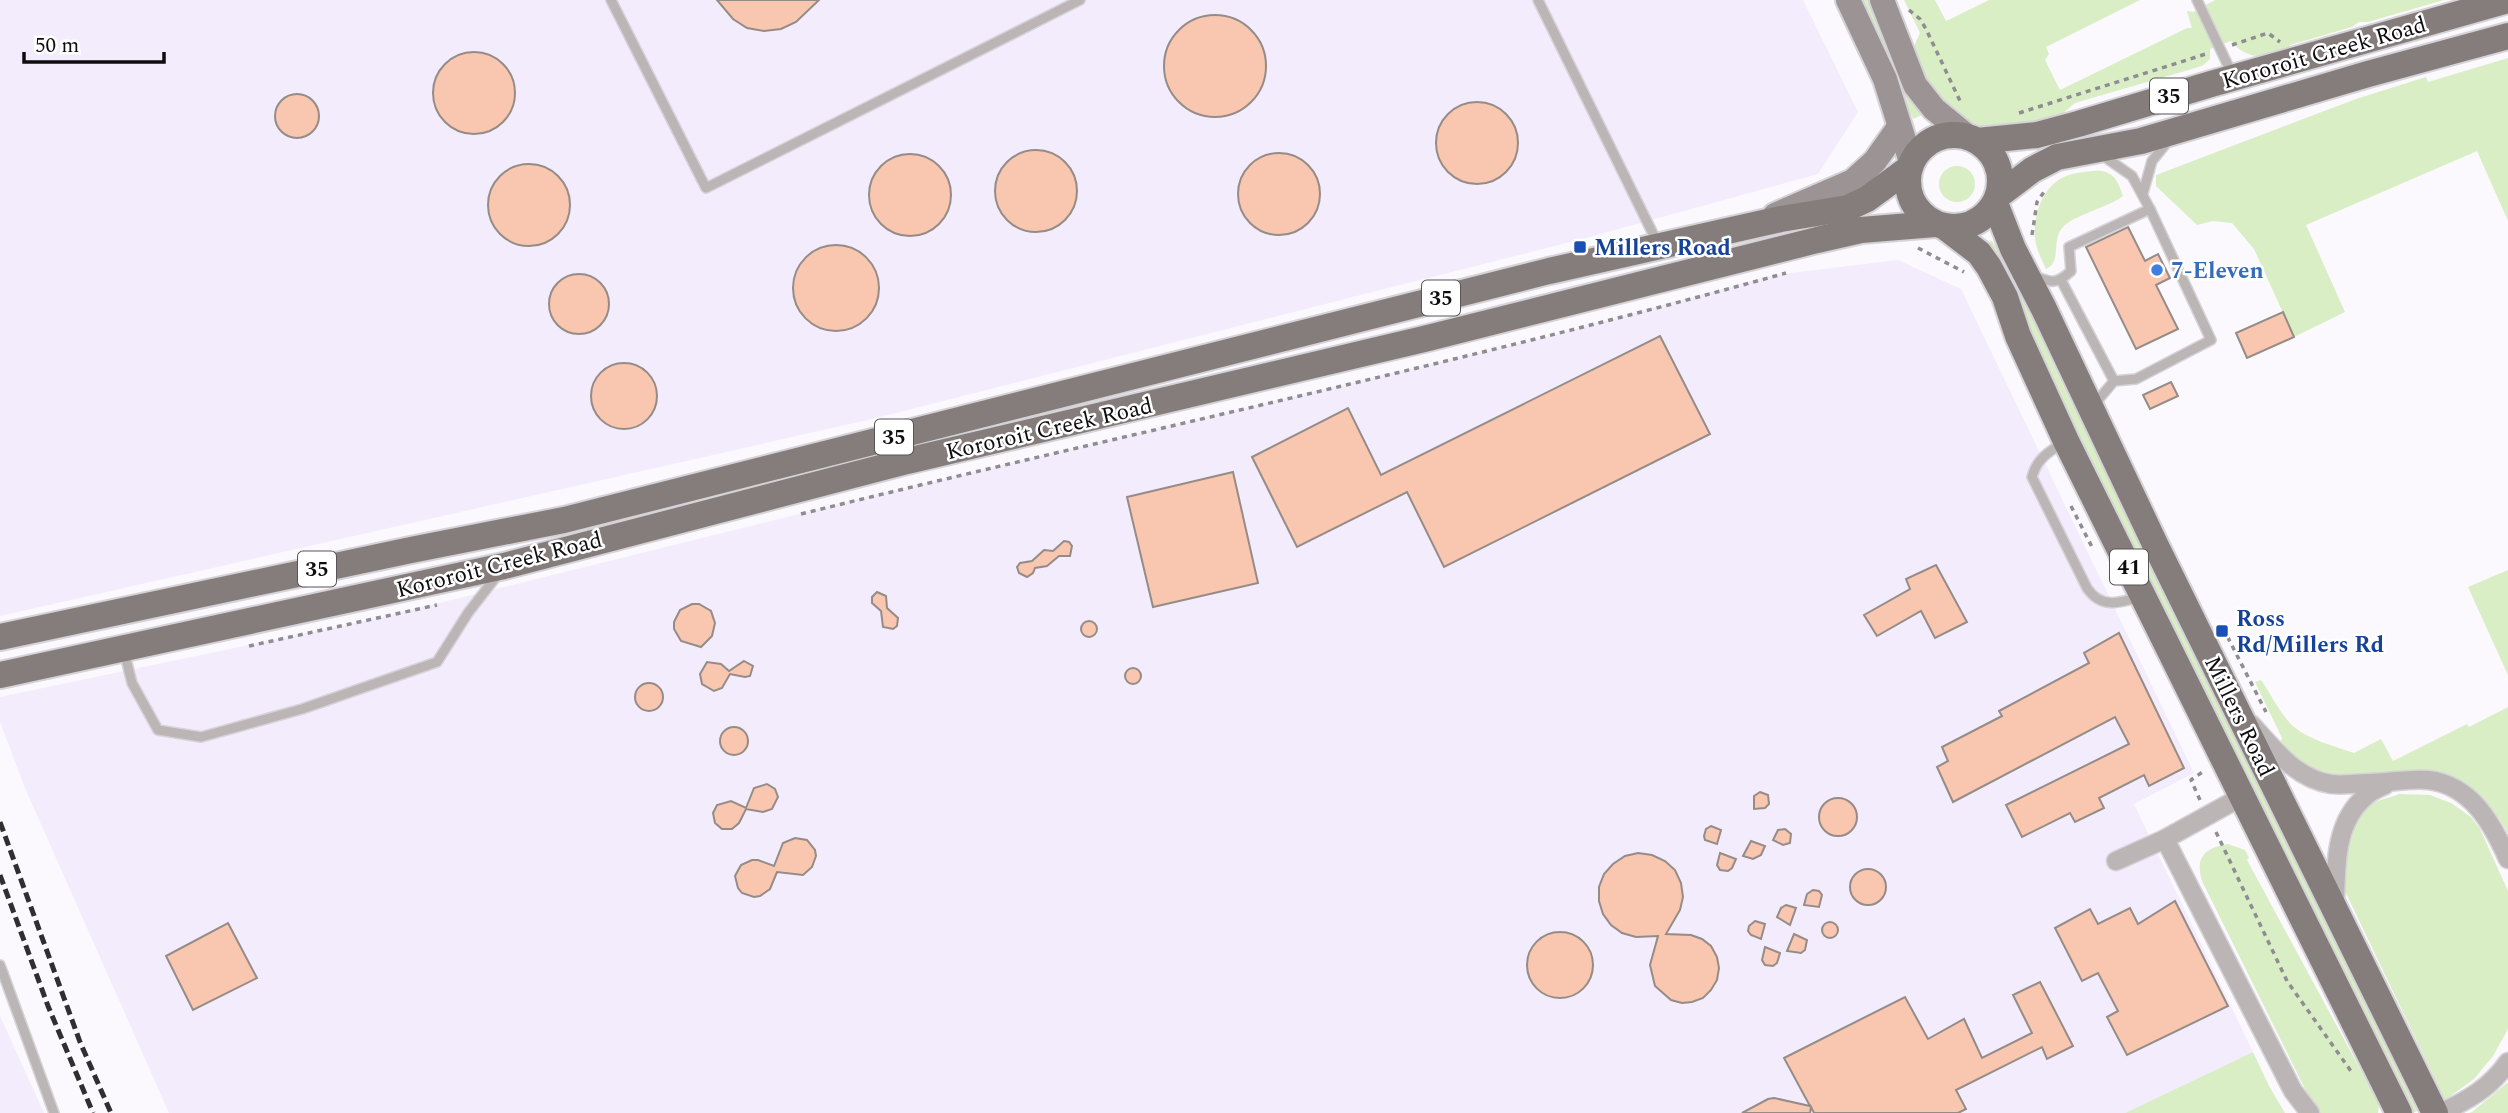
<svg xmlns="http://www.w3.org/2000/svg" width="2508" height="1113" font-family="Spectral,serif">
<rect width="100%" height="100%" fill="#fbf9fe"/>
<g fill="#f3ecfc">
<polygon points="0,0 1803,0 1858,112 1818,174 1586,238 872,419 0,616"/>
<polygon points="1898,260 1961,289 2194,773 2134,804 2253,1052 2125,1113 169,1113 25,788 0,722 0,697 374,619 876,495 1542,338 1774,275"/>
<polygon points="0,1016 44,1113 0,1113"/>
</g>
<g fill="#d9eec4">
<polygon points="1861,0 1868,0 1902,84 1922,115 1913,119"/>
<path d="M1904,0h31l11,21 43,-21h151l-94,47 3,7 -4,6 15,30 127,-62h5l-5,-17 6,1 22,-12h229l-76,22h-9l-7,5 -62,18 -4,7c-23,6 -39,8 -55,-11l-21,8v10l-8,7 -127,37 -19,16 -70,9 -16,-6 -24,-15 -21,-24 -10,-27 -1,-10 6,-13z"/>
<polygon points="2508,58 2508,221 2477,151 2306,225 2345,312 2294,337 2254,249 2232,223 2213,221 2197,225 2156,186 2156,175 2356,99 2426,77 2428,82"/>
<circle cx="1957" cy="184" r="18"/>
<path d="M2093,171c19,-2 25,9 30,25 -16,12 -46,18 -59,30 -14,12 -1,36 -18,43 -3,-7 -7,-14 -9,-21 -7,-24 3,-62 29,-72 8,-3 18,-4 27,-5z"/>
<polygon points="1992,241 2002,253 2064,387 2421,1109 2413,1113 2048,383 1982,245"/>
<polygon points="2508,570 2508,675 2468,587"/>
<path d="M2261,680c10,14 19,34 32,46 16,14 41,20 61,27l27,-14 12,22 74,-37 2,3 39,-20v127c-24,-46 -57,-67 -109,-63 -31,3 -61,11 -91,-2 -11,-4 -21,-16 -29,-24l3,-7 -27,-56z"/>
<path d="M2399,794l31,1 21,8 20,14 9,12 28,62v138l-15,27 -19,23 -29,21 -102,-213c0,-29 -1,-61 25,-81 8,-6 22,-8 31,-12z"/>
<path d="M2228,844l17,6 4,8 -2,2 132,244 -1,9h-59l-8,-12 -109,-220c-7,-23 2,-33 26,-37z"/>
<polygon points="2253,1052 2269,1086 2285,1113 2125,1113"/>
<polygon points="2508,1082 2508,1113 2469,1113 2472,1112"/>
</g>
<g fill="#f9c6af" stroke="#958c88" stroke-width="2">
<polygon points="717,0 819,0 796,22 781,29 764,31 747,28 733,19"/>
<circle cx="1215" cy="66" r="51"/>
<circle cx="474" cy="93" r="41"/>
<circle cx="297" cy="116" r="22"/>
<circle cx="1477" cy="143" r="41"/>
<circle cx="1036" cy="191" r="41"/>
<circle cx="1279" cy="194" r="41"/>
<circle cx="910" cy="195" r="41"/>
<circle cx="529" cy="205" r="41"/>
<polygon points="2128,227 2145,261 2158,254 2170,278 2156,285 2178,329 2136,349 2086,247"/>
<circle cx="836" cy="288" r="43"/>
<circle cx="579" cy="304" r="30"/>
<polygon points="2283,312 2294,337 2247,358 2236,333"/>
<polygon points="1660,336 1710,434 1444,567 1407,492 1297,547 1252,457 1348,408 1381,475"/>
<circle cx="624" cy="396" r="33"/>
<polygon points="2171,382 2178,396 2150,409 2143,395"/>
<polygon points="1233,472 1258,583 1153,607 1127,497"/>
<polygon points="1064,541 1069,542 1072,546 1070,556 1059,556 1047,566 1035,568 1033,573 1027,577 1019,573 1017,567 1020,563 1032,561 1044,550 1053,551"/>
<polygon points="1936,565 1967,622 1935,638 1921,611 1877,636 1864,615 1910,589 1906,579"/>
<polygon points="877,592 886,596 887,608 898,618 897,626 893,629 883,627 881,611 872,603 872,597"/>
<polygon points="692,604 699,604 711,611 715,623 712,636 701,647 681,641 674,629 674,622 680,610"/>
<circle cx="1089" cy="629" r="8"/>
<polygon points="2119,633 2184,768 2149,786 2144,775 2099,798 2104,808 2075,822 2070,813 2022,837 2006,805 2129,744 2115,717 1953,802 1937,767 1948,761 1942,747 2002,716 1999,711 2089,663 2084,653"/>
<polygon points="744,661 753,666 750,676 745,677 730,674 722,688 714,691 702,684 700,674 707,662 721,664 729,671"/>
<circle cx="1133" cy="676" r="8"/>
<circle cx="649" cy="697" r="14"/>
<circle cx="734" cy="741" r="14"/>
<polygon points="767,784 775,789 778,797 772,809 763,812 746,809 739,823 732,829 722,829 715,823 713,813 717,805 731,801 746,808 754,788"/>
<polygon points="1760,792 1768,795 1769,804 1765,808 1754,809 1754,796"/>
<circle cx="1838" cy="817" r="19"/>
<polygon points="1711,826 1721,830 1717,844 1705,840 1704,836 1706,829"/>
<polygon points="1785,829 1791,834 1790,843 1783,845 1773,840 1778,830"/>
<polygon points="795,838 807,840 815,850 816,856 812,867 803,875 777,872 770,889 760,896 754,897 742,893 738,888 735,876 741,865 752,860 758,860 774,866 783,843"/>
<polygon points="1751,841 1765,846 1761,855 1753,859 1743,856"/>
<polygon points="1638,853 1652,855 1665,861 1675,870 1681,883 1683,897 1680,910 1666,934 1691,935 1702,939 1711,946 1717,957 1719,968 1717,980 1711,990 1703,998 1692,1002 1682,1003 1671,1000 1655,986 1650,965 1658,936 1636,937 1622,933 1611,925 1603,914 1599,901 1599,887 1604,874 1613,864 1625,856"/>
<polygon points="1720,853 1736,859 1732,868 1728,871 1720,870 1717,865"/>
<circle cx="1868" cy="887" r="18"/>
<polygon points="1813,890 1819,891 1822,895 1819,907 1804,905 1807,894"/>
<polygon points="2175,901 2228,1006 2127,1055 2107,1017 2118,1011 2098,973 2082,981 2055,928 2090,909 2098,924 2130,908 2138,924"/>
<polygon points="1786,905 1796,908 1790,925 1777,917 1781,908"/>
<polygon points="1755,921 1765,924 1761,939 1751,935 1748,931 1749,926"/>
<circle cx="1830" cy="930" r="8"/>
<polygon points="228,923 257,978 193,1010 166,956"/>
<circle cx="1560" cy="965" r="33"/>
<polygon points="1794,934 1807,940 1805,950 1801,953 1787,951"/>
<polygon points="1765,947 1780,953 1777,963 1773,966 1765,965 1762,960"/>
<polygon points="2040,982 2073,1046 2047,1059 2042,1047 1956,1090 1966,1109 1958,1113 1814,1113 1811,1107 1810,1113 1742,1113 1768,1099 1774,1098 1810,1106 1784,1058 1905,997 1928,1039 1964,1019 1982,1058 2032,1033 2013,995"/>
</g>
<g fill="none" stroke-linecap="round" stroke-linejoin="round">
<g stroke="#d5d3d8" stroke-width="12">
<g id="lane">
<polyline points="611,0 706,188 1080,0"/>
<polyline points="1538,0 1658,244"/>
<polyline points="2197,0 2233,76"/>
<polyline points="2102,155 2132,176 2150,209"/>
<polyline points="2143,193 2152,161 2169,140"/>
<path d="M2032,275c19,8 24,10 39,-4l-2,-24 81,-38 61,131 -75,39 -22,2 -21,25"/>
<polyline points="2061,280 2114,381"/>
<path d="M2064,442c-15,10 -27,16 -32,35l55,111c14,21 32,15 53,9"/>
<polyline points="124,651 132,683 158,730 201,737 302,709 437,662 468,613 499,573"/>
<polyline points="0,965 54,1113"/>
</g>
</g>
<g stroke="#d5d3d8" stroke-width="21">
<g id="street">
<path d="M2251,724c22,24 45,55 80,60 12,2 26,-1 38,-1 19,0 41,-5 59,-3 43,5 64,43 80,79"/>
<polyline points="2165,839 2293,1091 2310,1113"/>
<polyline points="2116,861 2165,839 2243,796"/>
<path d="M2335,905c1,-37 -1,-83 31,-109 5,-5 13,-8 19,-11"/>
<path d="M2440,1113c27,-12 51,-26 68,-51"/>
</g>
</g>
<g stroke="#d5d3d8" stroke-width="28">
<g id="secondary">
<polyline points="1848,0 1885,79 1911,162"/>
<polyline points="1882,0 1915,85 1934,109 1967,136"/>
<polyline points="1775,215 1853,181 1875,161 1899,127"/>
</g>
</g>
<g stroke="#d5d3d8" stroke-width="30">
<g id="primary">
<circle cx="1954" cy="181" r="46"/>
<polyline points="1977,141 2037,135 2078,124 2211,84 2508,0"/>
<polyline points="1999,195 2032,170 2057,157 2141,141 2368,74 2508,36"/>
<polyline points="1995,203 2013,249 2044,309 2155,544 2435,1113"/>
<polyline points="1945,227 1979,253 1989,267 2005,297 2018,336 2066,441 2399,1113"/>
<polyline points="0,637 411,550 564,520 1549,271 1781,219 1848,208 1867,199 1908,169"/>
<polyline points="0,675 504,566 907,461 1424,339 1817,240 1861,230 1935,224"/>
</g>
</g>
<g stroke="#8f8d91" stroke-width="3.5" stroke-dasharray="5 5" stroke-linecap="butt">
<polyline points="1909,10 1920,19 1926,29 1961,103"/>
<polyline points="2232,45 2268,33 2280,42"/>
<polyline points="2019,113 2209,53"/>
<polyline points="2032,235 2037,202 2044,192 2042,189"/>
<polyline points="1918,248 1964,272"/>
<polyline points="2071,506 2093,549"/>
<path d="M801,514c328,-81 659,-150 985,-241"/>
<polyline points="2223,628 2266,712"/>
<polyline points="249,646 437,605"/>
<polyline points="2200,800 2191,780 2204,771"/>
<polyline points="2216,832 2287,981 2353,1074"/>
</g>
<use href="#lane" stroke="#bbb6b5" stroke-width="9"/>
<use href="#street" stroke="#bbb6b5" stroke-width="18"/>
<use href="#secondary" stroke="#9c9494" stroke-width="24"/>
<use href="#primary" stroke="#857d7c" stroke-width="26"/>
<g stroke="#2f2e31" stroke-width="5" stroke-dasharray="10 5" stroke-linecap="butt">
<polyline points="0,822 80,1042 111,1113"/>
<polyline points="0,875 48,1006 93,1113"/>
</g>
</g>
<g fill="#1a4fb4" stroke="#fff" stroke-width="2.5">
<rect x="1573" y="240" width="14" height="14" rx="3.5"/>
<rect x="2215" y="624" width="14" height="14" rx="3.5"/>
</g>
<circle fill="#3f7fe0" stroke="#fff" stroke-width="2.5" cx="2157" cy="270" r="7"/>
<g text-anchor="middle" stroke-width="5" stroke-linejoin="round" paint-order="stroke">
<g fill="#fff" stroke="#565557" stroke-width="2">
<rect x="2150" y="78.5" width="38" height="35" rx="5"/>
<rect x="1422" y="280.5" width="38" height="35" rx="5"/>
<rect x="875" y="419.5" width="38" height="35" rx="5"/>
<rect x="2110" y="549.5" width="38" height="35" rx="5"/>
<rect x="298" y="551.5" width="38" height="35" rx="5"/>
</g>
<g font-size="21" font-weight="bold" fill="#0d0c0f">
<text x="2169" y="103">35</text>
<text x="1441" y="305">35</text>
<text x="894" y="444">35</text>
<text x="2129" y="574">41</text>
<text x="317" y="576">35</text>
</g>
<g font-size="23" fill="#0d0c0f" stroke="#fff">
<text transform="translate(2324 52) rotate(-16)" y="8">Kororoit Creek Road</text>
<text transform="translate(1049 428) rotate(-13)" y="8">Kororoit Creek Road</text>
<text transform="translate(499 564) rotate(-14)" y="8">Kororoit Creek Road</text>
<text transform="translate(2240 716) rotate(64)" y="8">Millers Road</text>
</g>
<g font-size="23" font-weight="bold" fill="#164399" stroke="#fff" text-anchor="start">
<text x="1594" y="255">Millers Road</text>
<text x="2236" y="626">Ross<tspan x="2236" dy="26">Rd/Millers Rd</tspan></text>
</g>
<g font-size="23" font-weight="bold" fill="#366cbe" stroke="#fff" text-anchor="start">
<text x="2171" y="278">7-Eleven</text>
</g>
</g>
<path d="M24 52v10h140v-10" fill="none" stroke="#0d0c0f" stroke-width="3.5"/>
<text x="35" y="52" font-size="21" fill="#0d0c0f" stroke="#ffffff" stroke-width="5" paint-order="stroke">50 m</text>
</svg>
